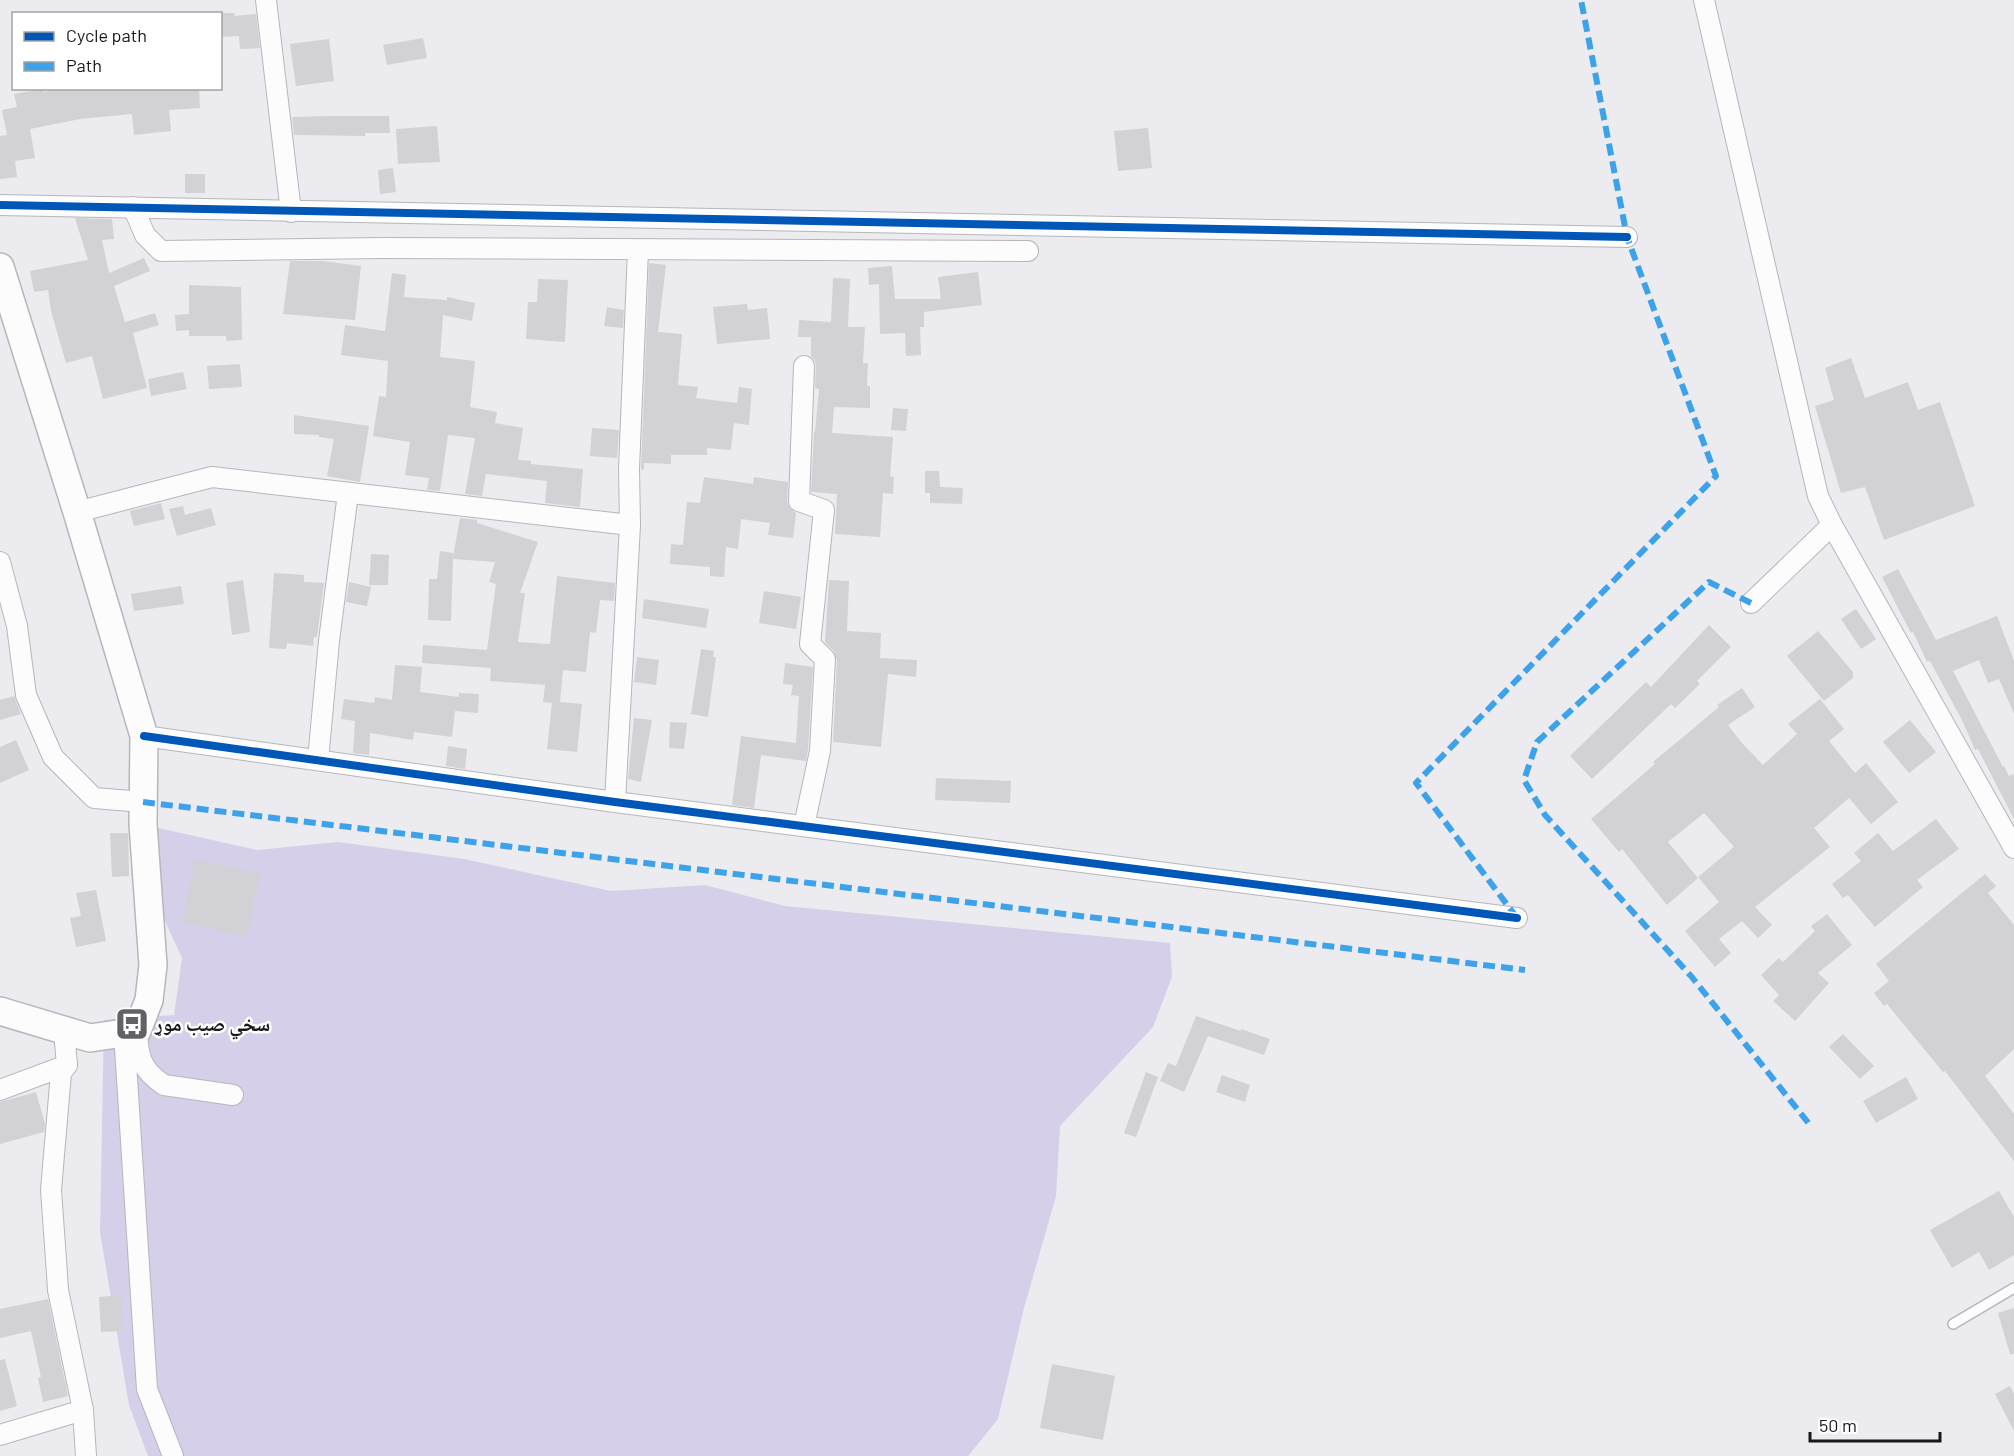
<svg xmlns="http://www.w3.org/2000/svg" width="2014" height="1456" font-family="Barlow,'Noto Naskh Arabic',sans-serif">
<rect width="100%" height="100%" fill="#ecebf0"/>
<polygon fill="#d5cfe9" points="145,825 257,850 338,842 464,859 611,891 705,885 785,906 1170,943 1172,977 1153,1027 1060,1126 1056,1196 1024,1308 998,1419 968,1456 148,1456 129,1405 100,1232 104,1020 174,1015 182,958 149,887"/>
<g fill="#d2d1d5">
<polygon points="220,13 234,13 235,16 256,14 260,48 240,49 239,36 220,37"/>
<polygon points="423,38 427,58 387,65 383,45"/>
<polygon points="329,39 334,81 296,86 290,44"/>
<polygon points="60,88 199,88 200,108 169,110 171,131 134,135 132,114 80,119 30,129 35,158 15,161 17,177 0,179 0,136 7,135 2,110 17,107 14,94 43,89 44,92"/>
<polygon points="332,116 389,116 390,133 365,133 365,136 294,135 292,117"/>
<polygon points="437,126 440,162 398,164 396,129"/>
<polygon points="1148,128 1152,168 1118,171 1114,131"/>
<polygon points="393,168 396,192 380,194 378,170"/>
<rect x="185" y="174" width="20" height="19"/>
<polygon points="75,218 112,219 114,239 102,240 109,273 144,258 150,271 114,286 125,322 155,313 159,325 133,333 147,388 103,399 92,356 66,363 51,311 48,290 34,292 30,271 88,260"/>
<polygon points="290,261 322,261 361,266 355,320 283,314"/>
<polygon points="649,263 666,265 658,332 682,334 678,385 698,387 696,398 737,403 739,387 752,389 749,425 734,423 731,450 707,448 707,455 671,455 671,464 644,463 644,470 641,469"/>
<polygon points="892,266 895,299 941,299 938,277 978,272 982,305 924,312 924,327 920,327 921,355 906,356 905,333 880,334 879,284 869,285 868,268"/>
<polygon points="392,273 406,275 404,297 447,300 447,297 475,303 472,321 443,315 440,357 475,361 470,407 497,412 495,423 523,428 518,460 531,461 531,464 583,469 580,507 545,503 547,481 486,474 482,496 465,494 475,438 448,435 440,491 427,490 429,478 405,475 410,442 373,436 379,396 386,397 388,361 341,355 345,325 385,331"/>
<polygon points="833,278 850,279 848,327 865,327 863,363 868,363 867,386 870,386 870,408 834,407 832,433 893,437 890,476 894,477 893,494 883,493 880,537 835,534 837,494 811,492 814,432 815,432 819,389 815,388 816,366 815,361 811,356 811,337 798,337 799,320 831,322"/>
<polygon points="538,279 568,280 565,342 526,339 528,302 537,302"/>
<polygon points="189,285 241,287 242,340 226,341 226,336 189,336 189,330 176,331 175,315 189,314"/>
<polygon points="747,304 748,310 767,308 770,339 717,344 713,307"/>
<polygon points="607,307 624,310 623,328 604,326"/>
<polygon points="1851,358 1865,398 1908,382 1918,410 1940,402 1975,506 1884,540 1865,487 1841,493 1815,406 1834,400 1825,368"/>
<polygon points="240,364 242,387 209,389 207,366"/>
<polygon points="183,372 187,389 151,396 148,379"/>
<polygon points="893,408 908,409 906,431 891,430"/>
<polygon points="294,415 369,426 360,482 327,476 334,439 319,437 319,435 294,434"/>
<polygon points="592,428 619,430 617,458 590,456"/>
<polygon points="925,471 939,471 940,487 963,488 962,504 930,503 930,493 925,493"/>
<polygon points="704,477 753,484 754,477 788,482 787,501 790,508 796,513 793,538 768,535 770,523 741,519 738,549 726,547 724,577 710,576 710,567 670,564 671,544 683,545 687,502 700,503"/>
<polygon points="161,503 165,519 134,526 130,511"/>
<polygon points="183,506 185,515 211,508 216,525 177,536 169,509"/>
<polygon points="460,518 477,520 477,523 538,542 520,593 525,593 518,642 550,644 557,576 615,583 614,601 600,600 596,633 590,632 586,672 563,670 560,702 582,704 577,752 547,749 552,703 543,702 545,685 490,681 491,668 422,663 423,645 487,650 496,584 489,582 495,562 453,559 451,621 428,620 429,579 437,579 440,551 453,553 453,557"/>
<polygon points="371,554 389,555 388,585 369,585"/>
<polygon points="1898,569 1936,640 1997,616 2014,661 2014,714 1999,679 1988,683 1979,660 1953,671 2003,767 2004,766 2009,776 2014,774 2014,819 1978,749 1975,750 1962,720 1930,661 1927,662 1913,632 1911,633 1882,577"/>
<polygon points="274,573 304,575 304,582 324,583 317,637 314,637 313,646 287,643 286,649 269,648"/>
<polygon points="243,580 250,632 232,635 226,583"/>
<polygon points="829,580 849,581 847,631 881,633 880,658 917,660 916,677 888,674 881,747 833,742 837,660 834,651 825,642"/>
<polygon points="349,582 371,587 367,606 346,602"/>
<polygon points="181,586 184,604 134,611 131,594"/>
<polygon points="764,591 801,597 796,629 759,623"/>
<polygon points="644,599 709,609 706,628 642,618"/>
<polygon points="1856,609 1876,639 1861,649 1841,619"/>
<polygon points="1709,625 1731,647 1697,681 1700,684 1675,708 1671,704 1592,779 1570,756 1646,682 1651,687"/>
<polygon points="1818,631 1853,672 1853,678 1824,701 1787,656"/>
<polygon points="701,649 714,651 713,657 716,657 708,717 691,714"/>
<polygon points="637,657 659,660 656,685 634,682"/>
<polygon points="785,663 813,667 808,749 806,761 761,755 754,808 732,805 741,736 796,743 799,696 791,695 793,685 783,684"/>
<polygon points="395,665 422,667 420,692 459,697 459,693 479,694 478,713 455,711 452,737 414,732 413,740 370,733 369,755 353,753 355,721 341,719 344,699 374,703 375,697 392,700"/>
<polygon points="1742,688 1755,707 1728,725 1742,743 1763,765 1797,734 1788,724 1820,699 1844,729 1829,741 1855,773 1866,763 1898,802 1871,824 1849,798 1814,828 1830,847 1755,907 1772,925 1758,938 1742,921 1719,939 1731,953 1715,967 1685,931 1719,902 1698,877 1734,847 1704,813 1668,842 1698,878 1667,905 1622,849 1619,852 1591,819 1655,764 1653,762 1719,707 1717,705"/>
<polygon points="14,696 21,714 0,720 0,700"/>
<polygon points="634,718 652,720 641,782 628,779"/>
<polygon points="1910,720 1936,752 1909,773 1883,742"/>
<polygon points="670,722 687,723 684,749 669,748"/>
<polygon points="16,740 29,770 0,783 0,747"/>
<polygon points="448,746 467,749 465,769 446,766"/>
<polygon points="936,778 1011,781 1010,803 935,800"/>
<polygon points="1936,819 1959,849 1917,880 1923,887 1875,927 1848,895 1843,898 1832,884 1861,861 1854,853 1878,833 1893,851"/>
<polygon points="110,833 128,833 129,876 112,877"/>
<polygon points="195,859 260,873 247,937 182,922"/>
<polygon points="1985,874 1996,886 1988,893 2014,925 2014,1049 1985,1076 2014,1114 2014,1161 1945,1071 1943,1072 1887,1004 1884,1006 1874,993 1889,981 1876,964"/>
<polygon points="96,890 106,941 76,947 70,918 81,916 76,893"/>
<polygon points="1827,914 1852,945 1818,973 1829,983 1795,1021 1773,1001 1779,995 1761,975 1779,958 1783,962 1815,931 1811,926"/>
<polygon points="1196,1016 1241,1031 1241,1029 1270,1039 1264,1055 1208,1036 1184,1092 1160,1081 1168,1063 1176,1066"/>
<polygon points="1843,1034 1874,1066 1860,1079 1829,1047"/>
<polygon points="1146,1072 1158,1077 1136,1137 1124,1133"/>
<polygon points="1222,1075 1250,1085 1245,1102 1216,1092"/>
<polygon points="1906,1077 1918,1099 1876,1123 1863,1101"/>
<polygon points="36,1092 45,1124 44,1132 0,1144 0,1102"/>
<polygon points="1999,1191 2014,1217 2014,1255 1989,1270 1979,1252 1952,1268 1930,1230"/>
<polygon points="121,1295 123,1331 101,1332 99,1297"/>
<polygon points="48,1299 68,1396 43,1402 38,1378 41,1377 31,1331 0,1338 0,1309"/>
<polygon points="2014,1308 2014,1354 2010,1354 1998,1313"/>
<polygon points="5,1359 17,1406 0,1411 0,1360"/>
<polygon points="1052,1364 1115,1376 1103,1440 1040,1428"/>
<polygon points="2010,1386 2014,1394 2014,1431 1995,1394"/>
</g>
<g fill="none" stroke-linecap="round" stroke-linejoin="round">
<g stroke="#b7b6ba" stroke-width="12">
<polyline id="lane" points="1953,1324 2014,1288"/>
</g>
<g stroke="#b7b6ba" stroke-width="22">
<g id="street">
<polyline points="266,0 291,212"/>
<polyline points="1704,0 1818,496 1832,525 2014,848"/>
<polyline points="0,205 1627,237"/>
<polyline points="133,207 145,235 161,251 382,248 1028,251"/>
<polyline points="804,366 799,501 824,510 810,644 825,659 820,751 804,826"/>
<polyline points="77,512 212,477 630,525"/>
<polyline points="0,562 17,626 26,695 53,757 94,798 143,802"/>
<polyline points="1751,603 1832,525"/>
<polyline points="144,736 615,802 1517,918"/>
<polyline points="318,760 329,641 348,493"/>
<polyline points="615,802 630,525 629,469 638,250"/>
<polyline points="64,1031 67,1065 61,1073 51,1190 57,1274 58,1290 83,1410 86,1456"/>
<path d="M137,1031c1,25 4,39 27,54l69,10"/>
<polyline points="124,1032 147,1389 173,1456"/>
<polyline points="0,1090 67,1065"/>
<polyline points="0,1435 83,1410"/>
</g>
</g>
<g stroke="#b7b6ba" stroke-width="30">
<polyline id="secondary" points="0,267 77,512 144,736 143,824 153,965 149,1000 137,1031 90,1038 0,1011"/>
</g>
<use href="#lane" stroke="#fcfcfd" stroke-width="9"/>
<use href="#street" stroke="#fcfcfd" stroke-width="20"/>
<use href="#secondary" stroke="#fcfcfd" stroke-width="27"/>
<g stroke="#3da2ea" stroke-width="6" stroke-dasharray="12 6" stroke-linecap="butt">
<polyline points="1751,603 1709,582 1537,742 1524,780 1545,815 1691,976 1810,1125"/>
<polyline points="143,802 1525,970"/>
<polyline points="1517,918 1416,783 1716,476 1627,237 1581,0"/>
</g>
<g stroke="#fff" stroke-width="11">
<g id="cycleway">
<polyline points="0,205 1627,237"/>
<polyline points="144,736 615,802 1517,918"/>
</g>
</g>
<use href="#cycleway" stroke="#0057b8" stroke-width="8"/>
</g>
<defs>
<g id="bus-square" transform="scale(1.725)"><rect x="-9" y="-9" width="18" height="18" rx="4" fill="#626165" stroke="#fff"/><path d="M-5-6H5V4H4V6H2V4H-2V6H-4V4H-5ZM-3.5-4V0h7V-4ZM-3.5 1.2v1.5H-2V1.2ZM2 1.2v1.5H3.5V1.2Z" fill="#fff"/></g>
</defs>
<g fill-rule="evenodd">
<use href="#bus-square" x="132" y="1024"/>
</g>
<g text-anchor="middle" stroke-width="5" stroke-linejoin="round" paint-order="stroke">
<g font-size="20" font-weight="bold" fill="#18171a" stroke="#fff" text-anchor="start">
<text x="155" y="1031">سخي صیب موړ</text>
</g>
</g>
<rect x="12" y="12" width="210" height="78" fill="#ffffff" stroke="#a3a2a3" stroke-width="1.5"/>
<rect x="24" y="32" width="30" height="9" fill="#0057b8" stroke="#a3a2a3" stroke-width="1.5"/>
<text x="66" y="42" font-size="18" fill="#18171a">Cycle path</text>
<rect x="24" y="62" width="30" height="9" fill="#3da2ea" stroke="#a3a2a3" stroke-width="1.5"/>
<text x="66" y="72" font-size="18" fill="#18171a">Path</text>
<path d="M1810 1432v9h130v-9" fill="none" stroke="#18171a" stroke-width="3"/>
<text x="1819" y="1432" font-size="18" fill="#18171a" stroke="#ffffff" stroke-width="4.5" paint-order="stroke">50 m</text>
</svg>
